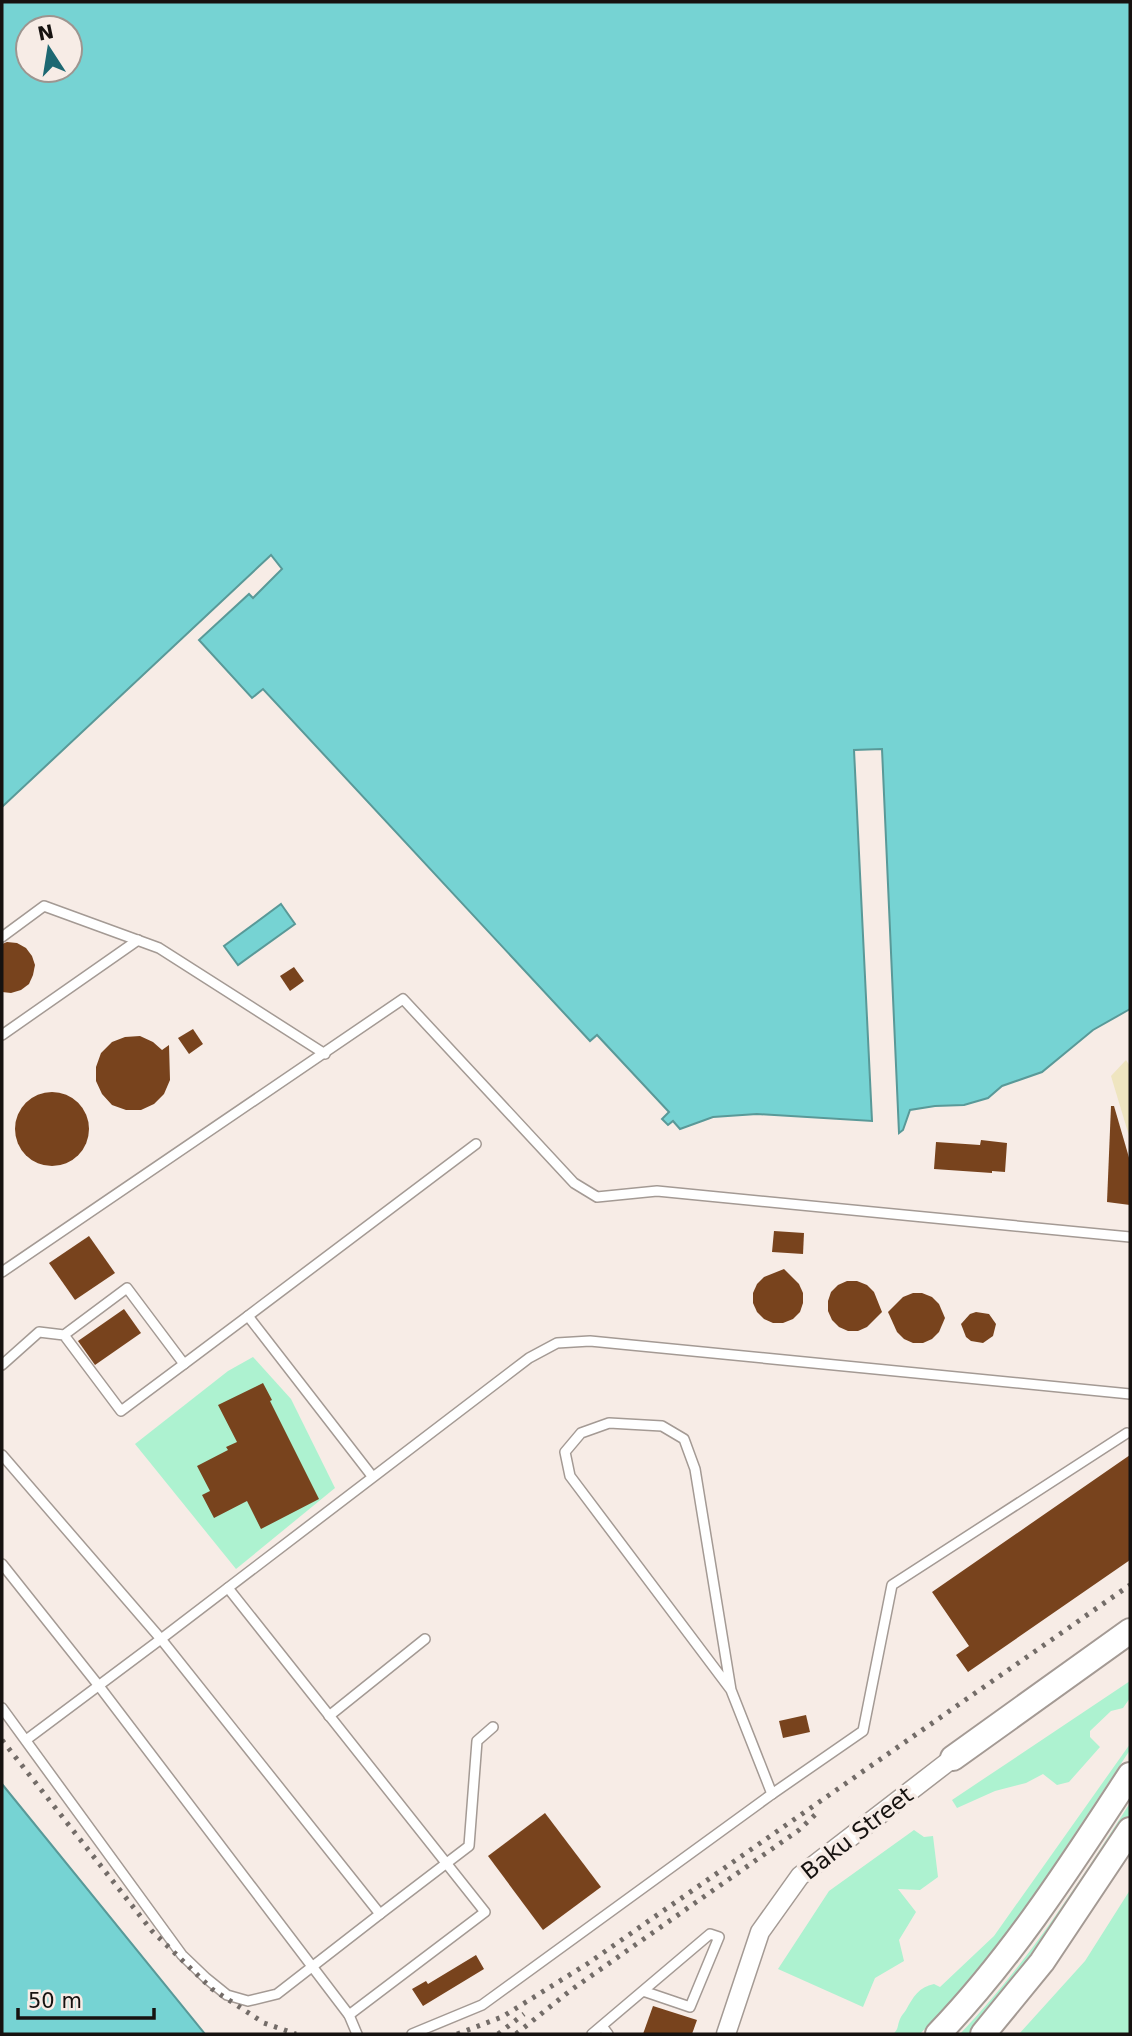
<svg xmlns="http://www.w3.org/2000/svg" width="1132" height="2036" font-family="'DejaVu Sans',sans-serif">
<rect width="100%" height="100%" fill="#f7ece6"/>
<g fill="#adf2d0">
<polygon points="253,1357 291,1399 335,1488 236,1569 135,1444 228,1371"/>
<polygon points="1130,1681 1130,1698 1123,1708 1111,1711 1090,1731 1090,1737 1100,1747 1069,1782 1057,1785 1043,1774 1026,1783 995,1791 957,1808 952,1800"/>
<path d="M1130,1744v6l-117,177 -43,53 -50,54h-27c6,-5 4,-8 7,-15 1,-3 4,-6 6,-9 7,-13 13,-23 28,-26l6,3 54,-51z"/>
<path d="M1130,1803v14l-63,97 -96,120h-11c67,-70 118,-150 170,-231z"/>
<polygon points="914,1830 924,1837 933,1836 938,1877 920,1890 898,1889 916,1912 899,1940 904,1961 875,1978 863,2007 778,1969 829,1891"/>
<polygon points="1130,1890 1130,2034 1019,2034 1085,1961"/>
</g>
<polygon fill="#efe5c0" points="1126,1060 1130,1066 1130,1139 1111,1076"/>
<g fill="#76d3d3" stroke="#599998" stroke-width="2" fill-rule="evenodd">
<path d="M2,2h1128v1007l-37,21 -51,42 -40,14 -14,12 -24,7 -29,1 -25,4 -7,20 -4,3 -17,-384 -28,1 18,371 -115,-7 -44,3 -33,12 -7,-8 -5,4 -6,-6 7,-7 -72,-77 -7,6 -327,-352 -11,9 -53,-58 50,-46 4,4 29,-29 -11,-14 -269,252zM28,28h42v42h-42z"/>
<polygon points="281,904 295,924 238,965 224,946"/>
<polygon points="2,1784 205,2034 2,2034"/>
</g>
<g fill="#78431d">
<polygon points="7,942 17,943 26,948 32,956 35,965 33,975 29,984 21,990 11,993 2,992 2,944"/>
<polygon points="294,967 304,981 290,991 280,976"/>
<polygon points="193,1029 203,1044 189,1054 178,1038"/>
<polygon points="140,1036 153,1042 162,1050 169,1045 170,1080 164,1094 154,1104 141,1110 126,1110 112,1105 102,1094 96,1081 96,1067 101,1053 112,1042 125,1037"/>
<circle cx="52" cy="1129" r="37"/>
<polygon points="1111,1106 1114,1106 1130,1161 1130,1205 1107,1202"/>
<polygon points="981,1140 1007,1143 1005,1172 992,1171 992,1173 934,1169 936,1142 980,1145"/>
<polygon points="774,1231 804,1233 803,1254 772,1252"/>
<polygon points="89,1236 115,1273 75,1300 49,1263"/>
<polygon points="784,1269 799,1284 803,1293 803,1303 800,1312 793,1319 783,1323 773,1323 764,1319 757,1312 753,1303 753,1293 757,1284 764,1277"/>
<polygon points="847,1281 857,1281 867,1285 874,1292 882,1312 867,1327 858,1331 848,1331 839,1327 832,1320 828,1311 828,1301 831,1292 838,1285"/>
<polygon points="913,1293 922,1293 932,1297 939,1304 945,1318 939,1332 932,1339 923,1343 913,1343 904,1339 897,1332 888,1312 903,1297"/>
<polygon points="124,1309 141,1333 95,1365 78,1341"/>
<polygon points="976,1312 989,1314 996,1324 993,1336 983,1343 971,1341 966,1337 961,1324 970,1314"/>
<polygon points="263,1383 272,1400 270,1401 319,1499 261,1529 247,1501 214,1518 202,1495 210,1491 197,1466 228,1450 226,1447 237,1442 218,1405"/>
<polygon points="1130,1455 1130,1560 968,1672 956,1655 969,1646 932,1592"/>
<polygon points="806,1715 810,1732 783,1738 779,1721"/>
<polygon points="545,1813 601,1887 543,1930 488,1856"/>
<polygon points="476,1955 484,1969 423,2006 412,1989 426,1981 428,1984"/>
<polygon points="653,2006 697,2020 692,2034 643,2034"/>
</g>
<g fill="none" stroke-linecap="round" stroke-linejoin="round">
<g stroke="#a49a94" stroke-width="12">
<g id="service">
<polyline points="2,937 44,906 159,948 325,1054"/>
<polyline points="2,1035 138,940"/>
<polyline points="2,1272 403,999 574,1183 597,1197 657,1191 1130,1237"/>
<polyline points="248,1316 476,1144"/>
<polyline points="184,1364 248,1316 372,1476"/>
<polyline points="2,1365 39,1332 64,1335 127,1288 184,1364 121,1411 64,1335"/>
<polyline points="2,1455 161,1639 380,1914 277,1994 248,2001 227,1995 206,1978 182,1955 2,1708"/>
<polyline points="2,1564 99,1686 349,2015 357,2034"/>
<polyline points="228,1588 485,1912 349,2015"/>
<polyline points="329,1716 425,1639"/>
<polyline points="26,1740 161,1639 529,1358 557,1343 590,1341 1130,1394"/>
<polyline points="772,1794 863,1731 892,1585 1127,1433"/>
<polyline points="380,1914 469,1846 477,1741 493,1727"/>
<polyline points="602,2026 608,2034"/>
<polyline points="412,2034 482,2005 772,1794 731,1690 570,1476 565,1452 581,1433 609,1423 662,1426 684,1439 695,1469 731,1690"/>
<polyline points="592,2034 710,1934 719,1937 690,2007 643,1991"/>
</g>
</g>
<g stroke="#a49a94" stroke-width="21">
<polyline id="minor" points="726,2034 760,1932 800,1876 953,1758"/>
</g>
<g stroke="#a49a94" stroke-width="28">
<g id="secondary">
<polyline points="953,1758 1130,1631"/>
<path d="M938,2034c75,-78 133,-169 192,-259"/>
<polyline points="983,2034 1042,1962 1130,1830"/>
</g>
</g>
<use href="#service" stroke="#fff" stroke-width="9"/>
<use href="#minor" stroke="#fff" stroke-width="18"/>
<use href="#secondary" stroke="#fff" stroke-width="24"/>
<g stroke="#736c68" stroke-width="5" stroke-dasharray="3.5 7" stroke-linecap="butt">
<polyline points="2,1740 152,1931 212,1989 264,2023 296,2034"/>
<polyline points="457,2034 502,2017 587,1964 1130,1585"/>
<polyline points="498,2034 524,2014"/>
<polyline points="516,2034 571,1990 799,1830 817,1813"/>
</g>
</g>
<g text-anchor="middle" stroke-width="7" stroke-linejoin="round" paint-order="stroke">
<g font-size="23" fill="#161210" stroke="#f7ece6">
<text transform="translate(857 1833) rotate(-38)" y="8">Baku Street</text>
</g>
</g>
<rect width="1132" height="2036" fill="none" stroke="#161210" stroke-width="7"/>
<g transform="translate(49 49) rotate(348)"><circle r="33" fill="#f7ece6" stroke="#9d9590" stroke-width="2"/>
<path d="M0-5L12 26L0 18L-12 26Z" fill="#1d6872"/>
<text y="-10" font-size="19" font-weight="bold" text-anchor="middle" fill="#161210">N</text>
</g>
<path d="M18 2008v10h136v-10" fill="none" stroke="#161210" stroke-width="3.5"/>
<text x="28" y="2008" font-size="21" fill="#161210" stroke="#f7ece6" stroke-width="5" paint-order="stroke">50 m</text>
</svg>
